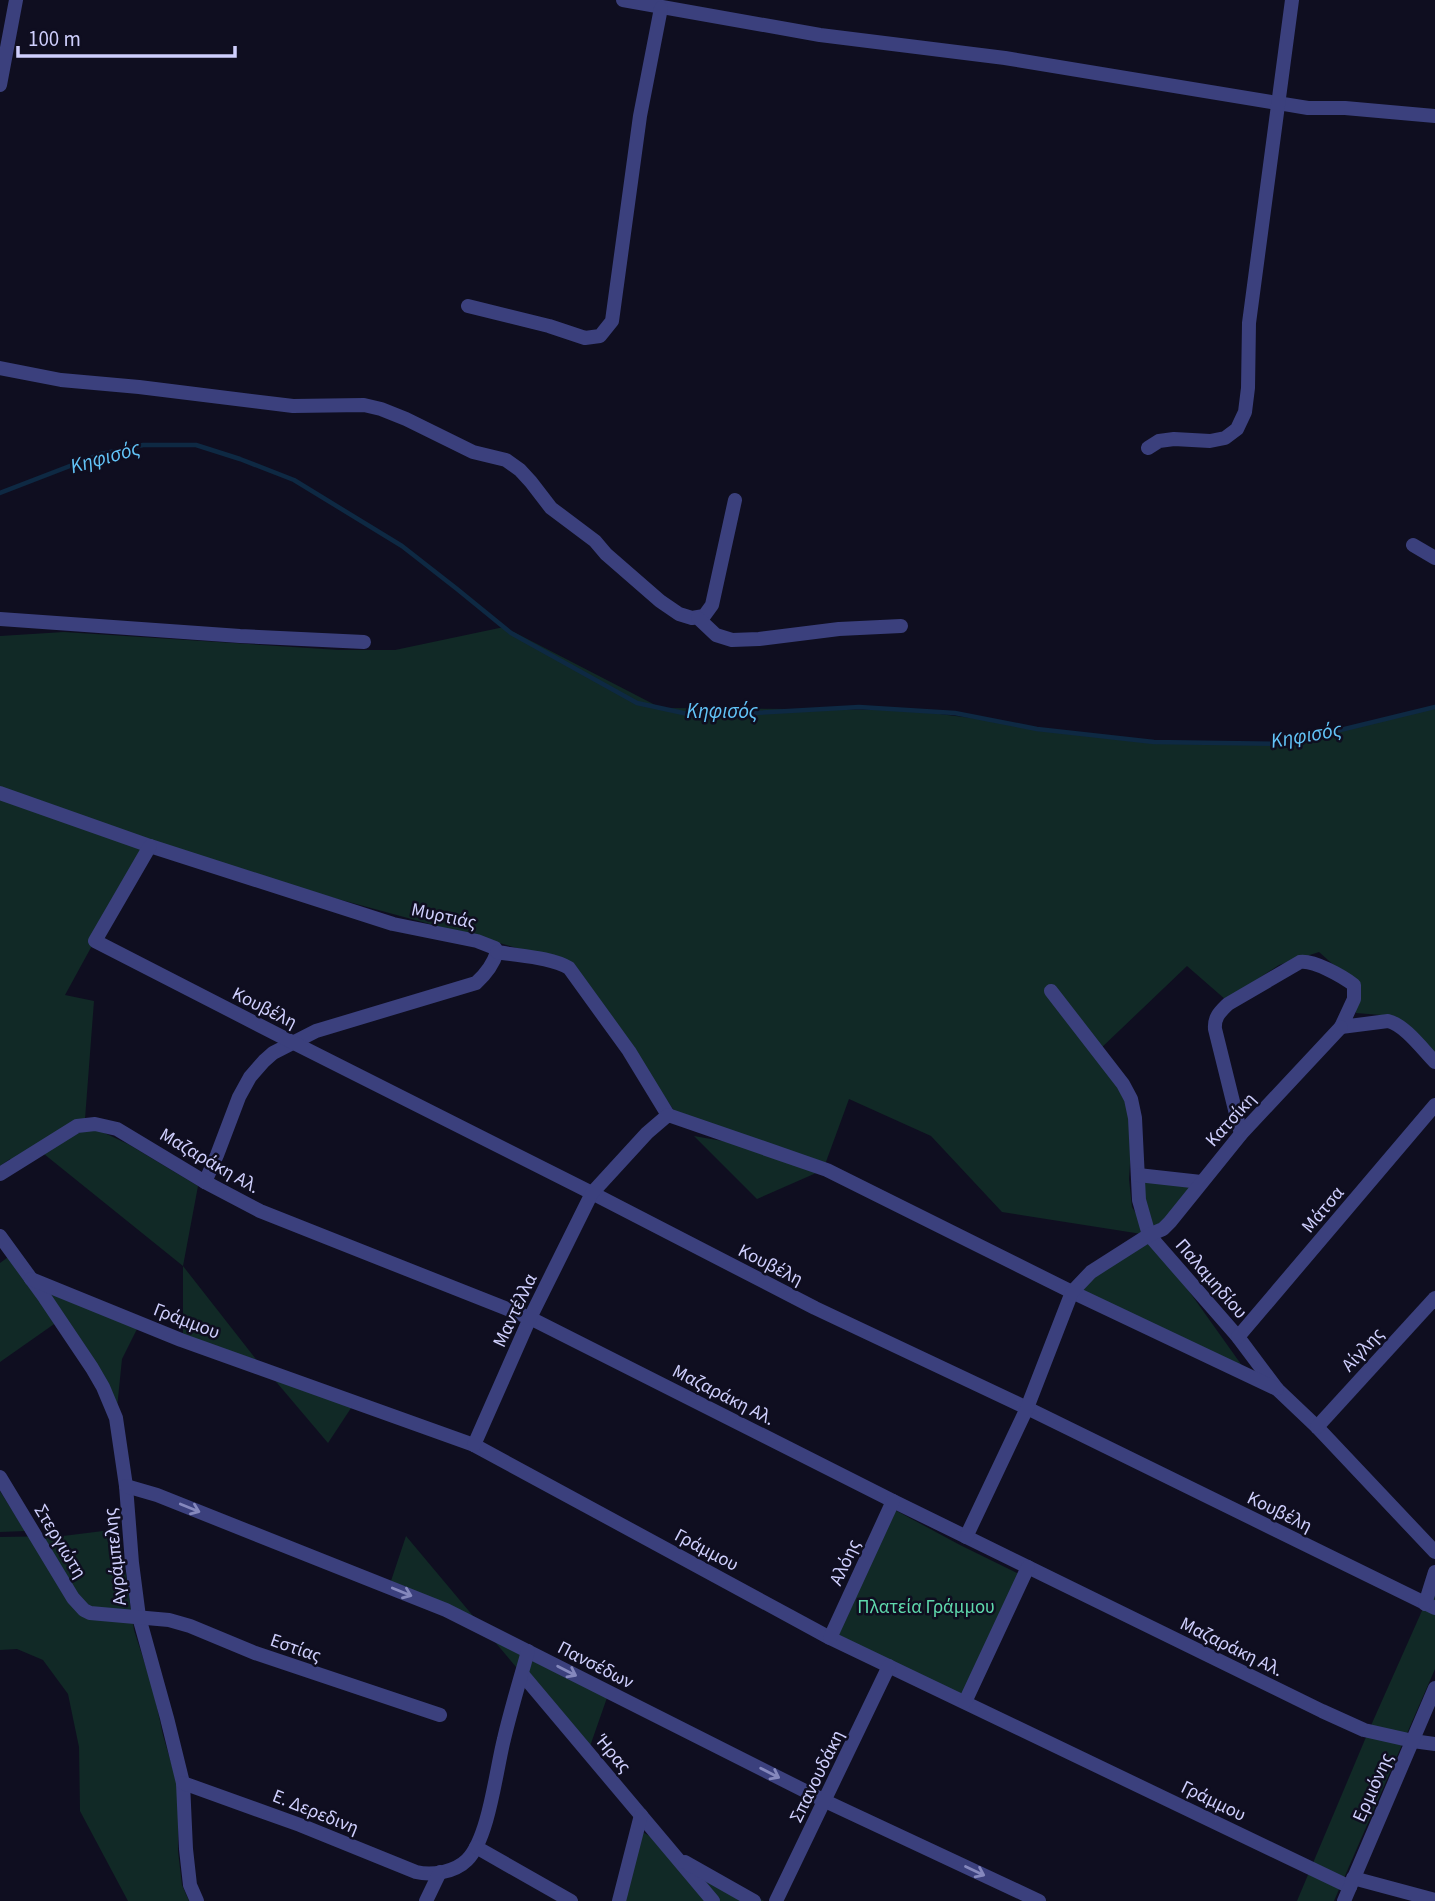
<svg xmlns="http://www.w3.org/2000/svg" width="1435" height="1901" font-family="'Source Sans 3',sans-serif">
<rect width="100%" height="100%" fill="#0f0e20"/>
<g fill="#112926">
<polygon points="504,627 661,708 907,710 996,721 1037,729 1154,742 1283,744 1435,707 1435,1057 1393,1016 1356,1013 1355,984 1319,952 1279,965 1226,1000 1187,966 1098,1051 1123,1085 1133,1118 1129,1179 1132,1207 1148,1233 1143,1177 1198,1185 1149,1235 1248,1374 1072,1292 1148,1235 1002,1212 931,1136 849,1099 823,1170 757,1199 694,1136 751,1146 675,1112 573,964 496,942 146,847 65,995 94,1001 85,1119 13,1163 10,1159 0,1166 0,636 64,632 339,650 395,650"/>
<polygon points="96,1129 128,1144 198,1186 183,1266 262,1367 183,1339 183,1266 44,1154 72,1134"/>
<polygon points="11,1255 34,1285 140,1323 122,1359 116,1418 57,1322 0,1362 0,1263"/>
<polygon points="267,1371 355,1402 328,1443"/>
<polygon points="0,1491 25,1531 0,1532"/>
<polygon points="895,1510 960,1545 1019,1574 965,1702 830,1638"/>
<polygon points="119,1529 134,1630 153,1689 163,1735 179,1790 178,1851 182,1885 189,1901 128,1901 80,1811 79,1747 68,1694 43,1660 17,1649 0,1650 0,1537 63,1536"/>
<polygon points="406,1536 484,1629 609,1692 588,1752 484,1629 389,1587"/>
<polygon points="1435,1572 1435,1669 1334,1901 1297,1901 1369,1730 1425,1604"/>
<polygon points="639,1830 764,1901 621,1901"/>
</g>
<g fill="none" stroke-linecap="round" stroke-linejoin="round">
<polyline stroke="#0e2943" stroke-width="4.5" points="0,493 101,454 143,445 196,445 240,459 294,480 402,546 457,589 511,633 637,703 688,714 755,713 859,707 955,713 1037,729 1154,742 1283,744 1435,707"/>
<g stroke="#3b407d" stroke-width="14">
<polyline points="623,0 820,35 1005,58 1308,108 1345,108 1435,116"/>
<polyline points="0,85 16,0"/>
<polyline points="468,306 549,326 585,338 600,336 612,321 640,116 661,8"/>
<polyline points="0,368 61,380 139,387 293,406 364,405 381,409 406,419 473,452 506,460 520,470 531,482 551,508 595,541 606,554 660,601 679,614 692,618 704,616 712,605 735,500"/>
<polyline points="1148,448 1159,441 1174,439 1210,441 1225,438 1237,429 1245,412 1248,388 1249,323 1292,0"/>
<polyline points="1413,545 1435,558"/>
<polyline points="698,618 716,635 732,640 759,639 839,629 901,626"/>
<polyline points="0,619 240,636 364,642"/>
<path d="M0,793l150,53 243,78 84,17 18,7 2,4c-4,13 -11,22 -21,31l-160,48 -43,22 -9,8 -14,16 -11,20 -22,58 -12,27"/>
<polyline points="150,846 95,941 292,1042 592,1193 815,1308 1027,1408 1435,1608"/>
<path d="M497,952c21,4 54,5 72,16l60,83 39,64"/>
<polyline points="1051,991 1123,1084 1131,1099 1135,1118 1139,1200 1149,1235 1238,1337 1277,1389 1317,1427 1435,1552"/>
<path d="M1241,1134l-26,-105c-1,-12 5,-17 13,-25l72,-42c14,-2 42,14 54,23v14l-13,28 47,-6c17,4 35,29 47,41"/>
<polyline points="0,1174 77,1126 95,1124 117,1129 205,1182 260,1211 530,1318 893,1501 1322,1711 1364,1730 1413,1741 1435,1744"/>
<polyline points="1138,1175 1201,1182"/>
<polyline points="0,1236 45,1298 92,1368 103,1387 116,1418 126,1486 132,1563 139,1617 167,1718 183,1783 186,1849 190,1885 197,1901"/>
<polyline points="31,1279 181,1340 474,1445 830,1638 1350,1887"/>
<polyline points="1238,1337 1435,1105"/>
<polyline points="1317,1427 1435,1298"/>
<polyline points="474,1445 530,1318 592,1193 647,1133 668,1115 827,1170 1072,1292 1277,1389"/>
<polyline points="0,1477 73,1598 84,1610 90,1613 169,1620 190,1626 255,1653 440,1715"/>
<polyline points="126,1486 157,1495 446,1610 825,1801 1039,1901"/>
<polyline points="966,1537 1027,1408 1072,1292 1091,1272 1149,1235 1163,1229 1170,1222 1241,1134 1341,1027"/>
<polyline points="1425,1604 1435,1572"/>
<polyline points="830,1638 893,1501"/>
<polyline points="522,1674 713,1901"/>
<polyline points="965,1702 1028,1567"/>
<path d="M183,1783l117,42 116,47c16,4 39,0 51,-12 22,-22 29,-90 37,-121 7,-30 16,-59 24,-88"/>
<polyline points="476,1847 571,1901"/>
<polyline points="685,1862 754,1901"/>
<polyline points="1353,1878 1435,1900"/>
<polyline points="426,1901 440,1872"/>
<polyline points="619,1901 641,1815"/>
<polyline points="776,1901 889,1666"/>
</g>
<polyline stroke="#3b407d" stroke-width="14" points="1344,1901 1435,1688"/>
</g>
<defs><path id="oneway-shaft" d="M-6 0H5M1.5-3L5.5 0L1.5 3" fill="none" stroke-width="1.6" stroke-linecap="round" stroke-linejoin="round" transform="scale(1.75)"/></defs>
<g stroke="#8588bd">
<use href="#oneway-shaft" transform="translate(190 1508) rotate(22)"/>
<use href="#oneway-shaft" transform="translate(402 1592) rotate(22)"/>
<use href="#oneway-shaft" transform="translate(567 1671) rotate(27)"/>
<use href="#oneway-shaft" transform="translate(770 1773) rotate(27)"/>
<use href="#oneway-shaft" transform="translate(975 1871) rotate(25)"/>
</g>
<g text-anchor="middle" stroke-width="5" stroke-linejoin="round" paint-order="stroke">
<g font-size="19" fill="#cfcffd" stroke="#0f0e20">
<text transform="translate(444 915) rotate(12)" y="7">Μυρτιάς</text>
<text transform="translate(265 1007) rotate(27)" y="7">Κουβέλη</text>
<text transform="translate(1230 1119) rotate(-48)" y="7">Κατσίκη</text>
<text transform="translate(210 1160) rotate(30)" y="7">Μαζαράκη Αλ.</text>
<text transform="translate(1322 1209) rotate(-50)" y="7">Μάτσα</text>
<text transform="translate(771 1264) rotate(27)" y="7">Κουβέλη</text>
<text transform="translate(1212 1278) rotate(49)" y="7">Παλαμηδίου</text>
<text transform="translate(514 1310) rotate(-65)" y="7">Μαντέλλα</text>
<text transform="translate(187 1320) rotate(21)" y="7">Γράμμου</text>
<text transform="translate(1362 1349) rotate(-47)" y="7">Αίγλης</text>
<text transform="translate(724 1394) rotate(27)" y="7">Μαζαράκη Αλ.</text>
<text transform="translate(1280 1511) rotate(26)" y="7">Κουβέλη</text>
<text transform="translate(61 1541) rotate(59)" y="7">Στεργιώτη</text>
<text transform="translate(707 1549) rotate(28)" y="7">Γράμμου</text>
<text transform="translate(114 1557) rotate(-96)" y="7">Αγράμπελης</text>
<text transform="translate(844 1562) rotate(-65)" y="7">Αλόης</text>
<text transform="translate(1232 1646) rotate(26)" y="7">Μαζαράκη Αλ.</text>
<text transform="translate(296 1647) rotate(19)" y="7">Εστίας</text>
<text transform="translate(596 1664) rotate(27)" y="7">Πανσέδων</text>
<text transform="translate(614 1753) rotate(50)" y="7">Ήρας</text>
<text transform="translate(816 1776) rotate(-64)" y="7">Σπανουδάκη</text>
<text transform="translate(1372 1787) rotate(-66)" y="7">Ερμιόνης</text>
<text transform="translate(1214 1800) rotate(26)" y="7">Γράμμου</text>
<text transform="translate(316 1811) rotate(22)" y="7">Ε. Δερεδινη</text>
</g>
<g font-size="19" fill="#5fd9ac" stroke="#0f0e20">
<text x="926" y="1613">Πλατεία Γράμμου</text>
</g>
<g font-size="21" font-style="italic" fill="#62c4f8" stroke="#0f0e20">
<text transform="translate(105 457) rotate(-16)" y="7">Κηφισός</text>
<text x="722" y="718">Κηφισός</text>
<text transform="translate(1306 735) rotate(-10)" y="7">Κηφισός</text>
</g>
</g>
<path d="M18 46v10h217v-10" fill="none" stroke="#cfcffd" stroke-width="3.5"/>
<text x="28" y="46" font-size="21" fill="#cfcffd" stroke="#0f0e20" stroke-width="5" paint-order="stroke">100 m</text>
</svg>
